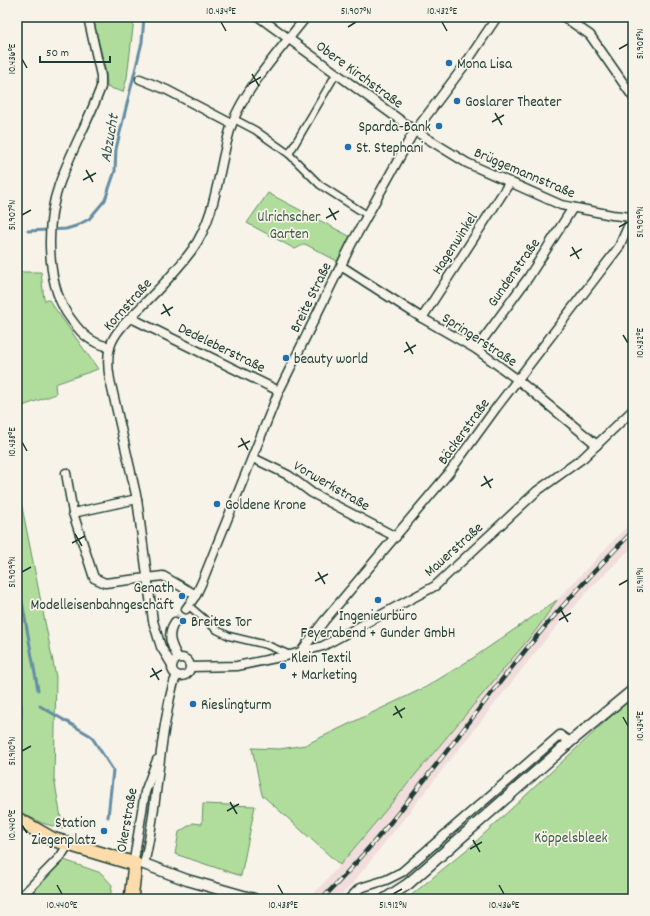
<svg xmlns="http://www.w3.org/2000/svg" width="650" height="916" font-family="Dekko,sans-serif">
<rect width="100%" height="100%" fill="#f7f3e8"/>
<filter id="ink" filterUnits="userSpaceOnUse"><feTurbulence type="fractalNoise" baseFrequency=".025" numOctaves="2"/><feDisplacementMap in="SourceGraphic" scale="8" xChannelSelector="R" yChannelSelector="G"/><feConvolveMatrix kernelMatrix="1 2 1 2 8 2 1 2 1" color-interpolation-filters="sRGB"/></filter>
<g filter="url(#ink)">
<polygon fill="#f0dddc" points="633,520 633,546 589,590 546,639 352,884 338,899 309,899 340,865 537,629 557,600"/>
<g fill="#b0dd9c" stroke="#688d68">
<path d="M93,17l41,2 -7,59 -4,14 -16,-5c1,-18 -11,-50 -14,-70z"/>
<polygon points="268,193 351,237 337,261 305,244 295,249 247,223"/>
<polygon points="17,272 41,272 44,300 49,300 98,369 55,384 56,394 17,408"/>
<polygon points="17,482 56,677 54,778 63,829 42,823 17,811"/>
<polygon points="557,600 537,629 340,865 262,795 252,748 280,749 305,745 426,687 473,658"/>
<polygon points="633,696 633,899 403,899 409,897 470,847"/>
<polygon points="203,804 255,806 241,876 175,854 179,832 193,823 202,824"/>
<polygon points="64,860 101,873 112,885 110,899 24,899"/>
</g>
<g fill="none" stroke-linecap="round" stroke-linejoin="round">
<g stroke="#658da4" stroke-width="3">
<polyline points="28,231 66,229 76,226 89,219 105,200 115,171 116,149 142,42 144,17"/>
<polyline points="17,574 38,690"/>
<polyline points="17,661 21,683"/>
<polyline points="40,706 91,736 113,770 108,817"/>
<polyline points="17,725 21,717 21,704"/>
</g>
<polyline stroke="#cccfc4" stroke-width="8" stroke-dasharray="8 4" stroke-linecap="butt" points="175,622 186,609"/>
<g stroke="#1f3d34" stroke-width="9">
<g id="pedestrian">
<polyline points="234,119 255,130 289,154 320,185 367,215"/>
<polyline points="289,154 336,74"/>
<polyline points="189,606 217,630 229,636 267,645 290,655"/>
</g>
</g>
<g stroke="#1f3d34" stroke-width="11">
<g id="minor">
<path d="M88,17l13,59v11c-12,33 -30,64 -42,98 -13,36 -13,94 7,127 12,18 22,31 44,35"/>
<polyline points="259,17 415,131 467,163 561,205 612,215 632,217"/>
<polyline points="564,17 590,35 633,97"/>
<polyline points="140,79 167,90 232,124"/>
<polyline points="341,266 422,318 476,349 518,380 597,445"/>
<polyline points="131,318 279,391"/>
<polyline points="422,318 510,182"/>
<polyline points="476,349 528,278 572,209"/>
<polyline points="253,458 288,475 312,493 396,537"/>
<polyline points="66,473 73,513 94,578 105,583 163,576 196,595"/>
<polyline points="73,513 137,499"/>
<polyline points="186,609 196,595 202,582 279,391 352,243 412,135 464,66 497,17"/>
<path d="M175,622c-9,13 -4,23 3,36"/>
<polyline points="300,653 324,621 448,474 496,408 619,247 633,215"/>
<circle cx="181" cy="667" r="9"/>
<path d="M172,665l-11,-18 -8,-26 -16,-122 -27,-119c-2,-11 -3,-23 0,-33 5,-18 24,-32 36,-45 16,-16 32,-33 46,-52 26,-36 26,-85 40,-126 12,-34 51,-78 74,-107"/>
<polyline points="191,667 237,666 290,655 323,646 435,586 537,491 583,458 633,410"/>
<polyline points="134,860 145,792 157,760"/>
<path d="M144,864c12,-48 13,-97 22,-145 3,-15 4,-30 11,-44"/>
<polyline points="19,899 61,856 69,843"/>
<polyline points="349,899 360,888 386,880 402,872 560,735 570,742"/>
</g>
</g>
<g stroke="#1f3d34" stroke-width="13">
<g id="tertiary">
<polyline points="144,864 187,880 254,899"/>
<polyline points="385,899 408,884 570,742 633,690"/>
</g>
</g>
<g stroke="#1f3d34" stroke-width="16">
<polyline id="primary" points="17,819 52,839 135,864 131,899"/>
</g>
<use href="#pedestrian" stroke="#f7f3e8" stroke-width="6"/>
<use href="#minor" stroke="#f7f3e8" stroke-width="8"/>
<use href="#tertiary" stroke="#f7f3e8" stroke-width="10"/>
<use href="#primary" stroke="#fddcac" stroke-width="13"/>
<g stroke="#1f3d34" stroke-width="4.5">
<path id="rail" d="M322,899c79,-80 143,-176 215,-263 30,-36 63,-71 96,-105"/>
</g>
<use href="#rail" stroke="#f7f3e8" stroke-width="3" stroke-dasharray="9" stroke-linecap="butt"/>
</g>
</g>
<path fill="none" stroke="#1f3d34" stroke-width="1.5" d="M221,22l5,9M442,22l5,9M348,27l8,-5M619,49l9,-5M22,59l5,9M252,74l7,12M249,84l12,-7M495,113l7,12M492,122l12,-7M86,170l7,12M83,180l13,-7M329,208l7,12M22,215l9,-5M326,218l13,-7M619,227l9,-5M572,247l7,12M570,256l12,-7M163,304l7,12M161,314l12,-7M623,335l5,8M406,342l7,12M404,352l12,-7M241,438l7,12M22,442l5,9M238,447l12,-6M484,476l7,12M481,486l12,-7M75,534l7,12M72,543l13,-7M22,572l9,-5M318,572l7,12M315,581l13,-7M619,585l9,-5M561,610l7,12M559,620l12,-7M152,668l7,12M150,677l12,-7M395,706l7,12M393,715l12,-7M623,717l5,9M22,751l9,-5M230,802l7,12M227,811l12,-7M22,825l5,8M473,840l7,12M470,849l12,-7M57,885l5,9M278,885l5,9M499,885l5,9M393,894l9,-5"/>
<g fill="#1f6fb2" stroke="#f7f3e8" stroke-width="1.5">
<circle cx="449" cy="63" r="4"/>
<circle cx="457" cy="101" r="4"/>
<circle cx="439" cy="126" r="4"/>
<circle cx="348" cy="147" r="4"/>
<circle cx="286" cy="358" r="4"/>
<circle cx="217" cy="504" r="4"/>
<circle cx="182" cy="596" r="4"/>
<circle cx="378" cy="600" r="4"/>
<circle cx="183" cy="621" r="4"/>
<circle cx="283" cy="666" r="4"/>
<circle cx="193" cy="704" r="4"/>
<circle cx="104" cy="831" r="4"/>
</g>
<g text-anchor="middle" stroke-width="3.5" stroke-linejoin="round" paint-order="stroke">
<g font-size="15" fill="#1f3d34" stroke="#f7f3e8" text-anchor="start">
<text x="457" y="68">Mona Lisa</text>
<text x="465" y="106">Goslarer Theater</text>
<text x="431" y="131" text-anchor="end">Sparda-Bank</text>
<text x="356" y="152">St. Stephani</text>
<text x="294" y="363">beauty world</text>
<text x="225" y="509">Goldene Krone</text>
<text x="174" y="592" text-anchor="end">Genath<tspan x="174" dy="17">Modelleisenbahngeschäft</tspan></text>
<text x="378" y="620" text-anchor="middle">Ingenieurbüro<tspan x="378" dy="17">Feyerabend + Gunder GmbH</tspan></text>
<text x="191" y="626">Breites Tor</text>
<text x="291" y="662">Klein Textil<tspan x="291" dy="17">+ Marketing</tspan></text>
<text x="201" y="709">Rieslingturm</text>
<text x="96" y="827" text-anchor="end">Station<tspan x="96" dy="17">Ziegenplatz</tspan></text>
</g>
<g font-size="15" fill="#1f3d34" stroke="#f7f3e8">
<text transform="translate(360 74) rotate(36)" y="5">Obere Kirchstraße</text>
<text transform="translate(525 172) rotate(23)" y="5">Brüggemannstraße</text>
<text transform="translate(454 243) rotate(-57)" y="5">Hagenwinkel</text>
<text transform="translate(513 272) rotate(-55)" y="5">Gundenstraße</text>
<text transform="translate(310 297) rotate(-64)" y="5">Breite Straße</text>
<text transform="translate(127 304) rotate(-48)" y="5">Kornstraße</text>
<text transform="translate(480 339) rotate(33)" y="5">Springerstraße</text>
<text transform="translate(222 347) rotate(26)" y="5">Dedeleberstraße</text>
<text transform="translate(463 431) rotate(-54)" y="5">Bäckerstraße</text>
<text transform="translate(332 485) rotate(30)" y="5">Vorwerkstraße</text>
<text transform="translate(453 549) rotate(-42)" y="5">Mauerstraße</text>
<text transform="translate(126 820) rotate(-80)" y="5">Okerstraße</text>
</g>
<g font-size="15" fill="#3c5d49" stroke="#f7f3e8">
<text x="289" y="221">Ulrichscher<tspan x="289" dy="17">Garten</tspan></text>
<text x="571" y="842">Köppelsbleek</text>
</g>
<g font-size="16" font-style="italic" fill="#365859" stroke="#f7f3e8">
<text transform="translate(108 138) rotate(-80)" y="6">Abzucht</text>
</g>
</g>
<rect width="650" height="916" fill="none" stroke="#f7f3e8" stroke-width="44"/>
<path d="M40 56v6h70v-6" fill="none" stroke="#1f3d34" stroke-width="2"/>
<text x="46" y="56" font-size="12" fill="#1f3d34" stroke="#f7f3e8" stroke-width="3" paint-order="stroke">50 m</text>
<rect x="22" y="22" width="606" height="872" fill="none" stroke="#1f3d34" stroke-width="1.5"/>
<g font-size="10" text-anchor="middle" fill="#1f3d34">
<text x="221" y="14">10.434°E</text>
<text x="356" y="14">51.907°N</text>
<text x="442" y="14">10.432°E</text>
<text transform="translate(639 44) rotate(-90)" y="4">51.908°N</text>
<text transform="translate(11 59) rotate(-90)" y="4">10.436°E</text>
<text transform="translate(11 215) rotate(-90)" y="4">51.907°N</text>
<text transform="translate(639 222) rotate(-90)" y="4">51.909°N</text>
<text transform="translate(639 343) rotate(-90)" y="4">10.432°E</text>
<text transform="translate(11 442) rotate(-90)" y="4">10.438°E</text>
<text transform="translate(11 572) rotate(-90)" y="4">51.909°N</text>
<text transform="translate(639 580) rotate(-90)" y="4">51.911°N</text>
<text transform="translate(639 726) rotate(-90)" y="4">10.434°E</text>
<text transform="translate(11 751) rotate(-90)" y="4">51.910°N</text>
<text transform="translate(11 825) rotate(-90)" y="4">10.440°E</text>
<text x="62" y="908">10.440°E</text>
<text x="283" y="908">10.438°E</text>
<text x="393" y="908">51.912°N</text>
<text x="504" y="908">10.436°E</text>
</g>
</svg>
